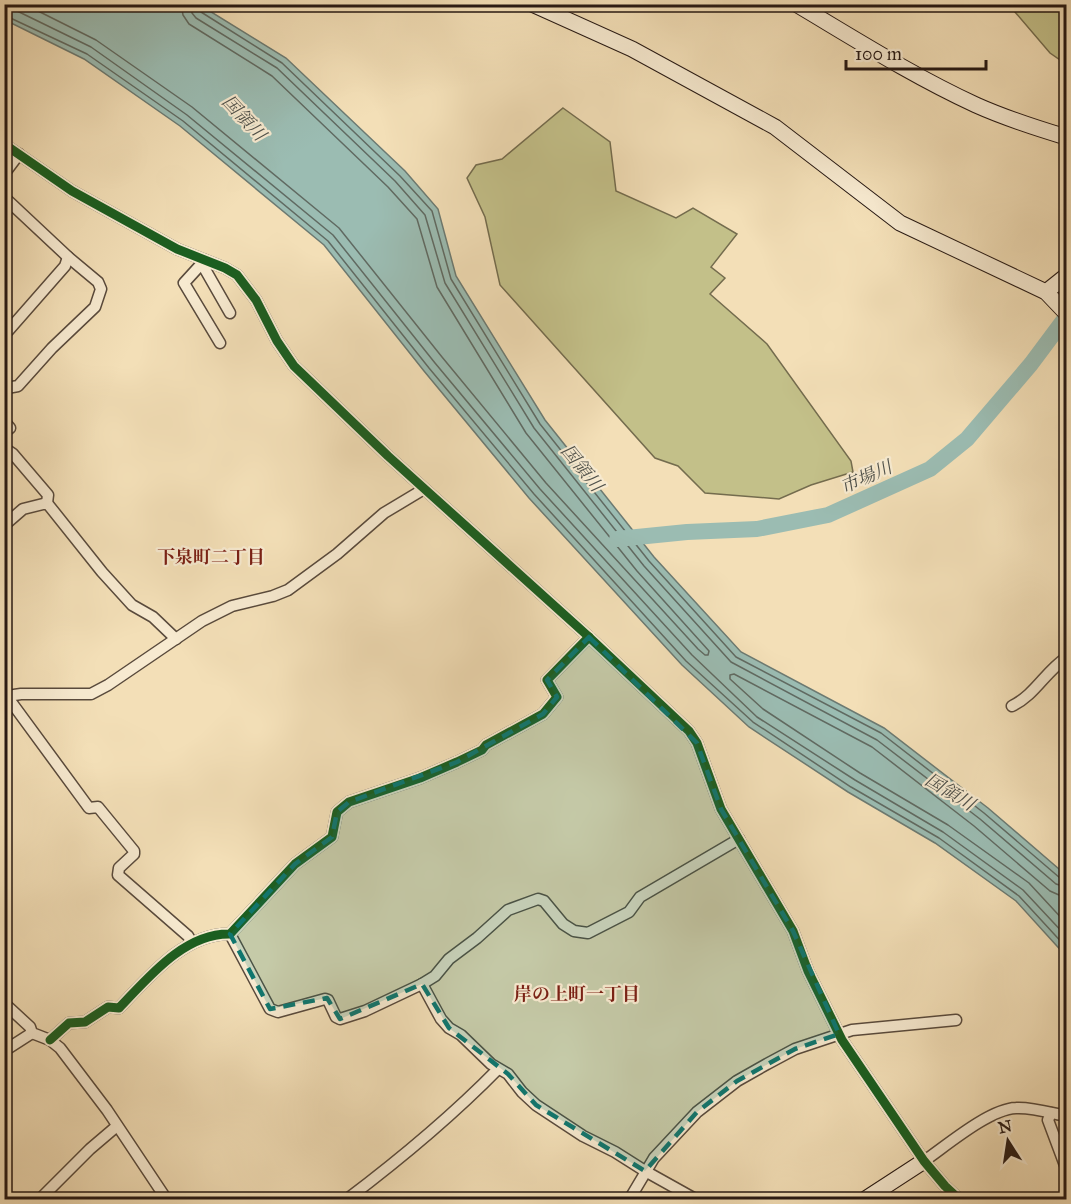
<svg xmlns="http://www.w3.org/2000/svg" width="1071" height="1204" font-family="'IM FELL Great Primer','Noto Serif JP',serif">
<rect width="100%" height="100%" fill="#f3dfb7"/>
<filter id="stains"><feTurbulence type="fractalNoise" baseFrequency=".00333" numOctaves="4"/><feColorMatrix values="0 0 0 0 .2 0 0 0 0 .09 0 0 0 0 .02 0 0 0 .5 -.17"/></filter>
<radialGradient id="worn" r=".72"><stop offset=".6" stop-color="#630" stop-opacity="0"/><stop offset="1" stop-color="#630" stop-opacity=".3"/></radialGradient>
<g fill="#c3c089" stroke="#746c4e" stroke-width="1.5">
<polygon points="1009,5 1066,5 1066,64 1050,53"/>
<polygon points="563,108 610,142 616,191 676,218 693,208 737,234 711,267 725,278 710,294 767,344 851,461 853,472 811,485 779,499 705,493 678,466 655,458 500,285 485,217 467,178 476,165 502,159"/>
</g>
<polygon fill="#9bbcb2" stroke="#6c7a72" stroke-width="1.5" points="4,5 200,5 286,58 405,171 438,209 456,276 545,420 654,557 741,652 884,728 988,808 1066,875 1066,956 1016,901 935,843 848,792 749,727 682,665 529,498 424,371 324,245 180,126 84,59 5,20"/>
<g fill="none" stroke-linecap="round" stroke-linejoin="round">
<g stroke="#606a62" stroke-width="1.5">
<polyline points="24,4 96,40 192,107 339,228 442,357 546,483 698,649 705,655 708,655 709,651 637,571 526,433 437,287 417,219 388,187 272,76 189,24 183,15 181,4"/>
<polyline points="190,4 192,13 196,18 277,68 395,181 425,215 445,283 534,428 644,566 731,662 877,740 980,819 1056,884 1066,887"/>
<polyline points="198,4 201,12 282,63 400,176 432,211 451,279 540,424 649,561 736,657 881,733 984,813 1060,878 1066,880"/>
<polyline points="4,8 13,9 91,47 187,115 333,235 435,363 540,489 692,655 757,717 855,780 943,832 1023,890 1066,936"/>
<polyline points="4,15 87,54 183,121 328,241 429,368 534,494 686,661 753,722 851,787 939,838 1019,896 1066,947"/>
<polyline points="1066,896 1059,895 1050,891 974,826 872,747 734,674 730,675 730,679 763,709 860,773 948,825 1029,883 1066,923"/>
</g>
<polyline stroke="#9bbcb2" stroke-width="16" points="617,539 687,532 757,529 828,515 930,469 967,439 1031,364 1066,317"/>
<g stroke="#594a3c" stroke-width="13">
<g id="street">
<polyline points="4,144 72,191 177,249 225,268 237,275 256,300 277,341 294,366 388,456 589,637 689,731 697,743 721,809 793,931 808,971 842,1040 924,1161 945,1186 960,1200"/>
<polyline points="4,174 19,154"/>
<polyline points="4,197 68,257 98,282 101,289 95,307 52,348 18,386 7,388 4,387"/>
<polyline points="205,260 184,283 220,343"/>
<polyline points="202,264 230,313"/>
<polyline points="4,327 8,331 65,266 68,257"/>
<polyline points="4,421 10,428 4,433"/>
<polyline points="4,448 13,454 48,495 47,503"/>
<polyline points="4,520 8,522 23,509 47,503 102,572 132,605 153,617 176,639"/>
<polyline points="9,699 89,808 98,807 134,851 134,854 119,868 118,875 188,936 192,943"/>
<polyline points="4,702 14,695 21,694 91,694 108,685 202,621 232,606 273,596 288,590 337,554 384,513 424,489"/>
<path d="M1012,706c23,-11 33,-34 54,-48"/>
<polyline points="230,934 270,1009 278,1012 325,999 328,1000 336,1017 340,1019 365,1011 422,984 435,976 449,959 477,938 508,910 538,899 544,901 563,924 574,931 588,933 629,912 640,897 739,839"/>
<polyline points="422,984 441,1019 449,1028 461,1035 491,1064 508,1074 522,1092 536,1105 583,1136 615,1152 645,1171 697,1200"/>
<polyline points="4,1003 30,1027 32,1033 50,1040 60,1048 107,1110 167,1200"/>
<path d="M50,1040l19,-17 16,-1 23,-15 11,1c29,-30 65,-75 111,-74l65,-70 37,-27 5,-25 12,-10 71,-24 37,-16 25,-12 4,-5 57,-31 14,-17 -10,-17 42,-43"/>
<polyline points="4,1051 32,1033"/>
<polyline points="1051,1113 1048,1120 1066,1168"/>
<path d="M924,1161c22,-15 65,-52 92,-53 16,-1 35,5 50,8"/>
<polyline points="39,1200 90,1149 117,1126"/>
<path d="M346,1200c53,-40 105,-83 152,-131"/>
<polyline points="629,1200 654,1158 697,1112 737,1081 767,1064 795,1049 852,1030 956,1020"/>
</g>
</g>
<g stroke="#261813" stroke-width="17">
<g id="secondary">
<polyline points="532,4 632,49 775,127 900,223 1046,292 1066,313"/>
<path d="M796,4c59,35 117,72 180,101 29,13 60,23 90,32"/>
<polyline points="1046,292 1066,276"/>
<polyline points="864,1200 924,1161"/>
</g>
</g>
<use href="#street" stroke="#f7ead0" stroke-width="10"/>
<use href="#secondary" stroke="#f7ead0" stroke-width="15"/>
<g stroke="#f7ead0" stroke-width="13">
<g id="cycleway">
<polyline points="4,144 72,191 177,249 225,268 237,275 256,300 277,341 294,366 388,456 589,637 689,731 697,743 721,809 793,931 808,971 842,1040 924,1161 945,1186 960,1200"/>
<path d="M50,1040l19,-17 16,-1 23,-15 11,1c29,-30 65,-75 111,-74l65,-70 37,-27 5,-25 12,-10 71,-24 37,-16 25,-12 4,-5 57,-31 14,-17 -10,-17 42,-43"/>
</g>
</g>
<use href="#cycleway" stroke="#1b5e20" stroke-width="9"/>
</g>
<path fill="#0f766e" fill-opacity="0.2" stroke="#0f766e" stroke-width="4.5" stroke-dasharray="12 8" stroke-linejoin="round" d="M589,637l108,106 24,66 72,122 46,103 -44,15 -58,32 -40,31 -52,59 -109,-66 -28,-31 -59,-46 -27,-44 -82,35 -13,-21 -57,11 -40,-75 65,-70 37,-27 5,-25 12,-10 108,-40 86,-48 14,-17 -10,-17z"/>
<g text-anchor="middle" stroke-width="4.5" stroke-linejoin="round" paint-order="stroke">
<g font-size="18" font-style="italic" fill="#4f514b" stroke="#f7ead0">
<text transform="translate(244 118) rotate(47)" y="6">国領川</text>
<text transform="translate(582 468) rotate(51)" y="6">国領川</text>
<text transform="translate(866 477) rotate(-24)" y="6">市場川</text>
<text transform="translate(950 792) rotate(31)" y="6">国領川</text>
</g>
<g font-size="18" font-weight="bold" fill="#7a1f14" stroke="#f7ead0">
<text x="211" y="563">下泉町二丁目</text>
<text x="577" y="1000">岸の上町一丁目</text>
</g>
</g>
<rect width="1071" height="1204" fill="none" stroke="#f3dfb7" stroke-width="24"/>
<rect x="6" y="6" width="1059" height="1192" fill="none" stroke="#261813" stroke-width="3"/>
<rect x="12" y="12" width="1047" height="1180" fill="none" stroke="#261813" stroke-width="1.5"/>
<g transform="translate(1008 1141) rotate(348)" stroke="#f7ead0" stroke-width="4.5" paint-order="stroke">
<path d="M0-4.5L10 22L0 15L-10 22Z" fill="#261813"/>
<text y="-9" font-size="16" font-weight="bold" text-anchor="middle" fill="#261813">N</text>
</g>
<path d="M846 60v9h140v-9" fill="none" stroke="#261813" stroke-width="3"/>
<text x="855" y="60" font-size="18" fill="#261813" stroke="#f7ead0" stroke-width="4.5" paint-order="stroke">100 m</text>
<rect width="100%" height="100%" filter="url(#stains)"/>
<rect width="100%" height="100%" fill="url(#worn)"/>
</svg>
